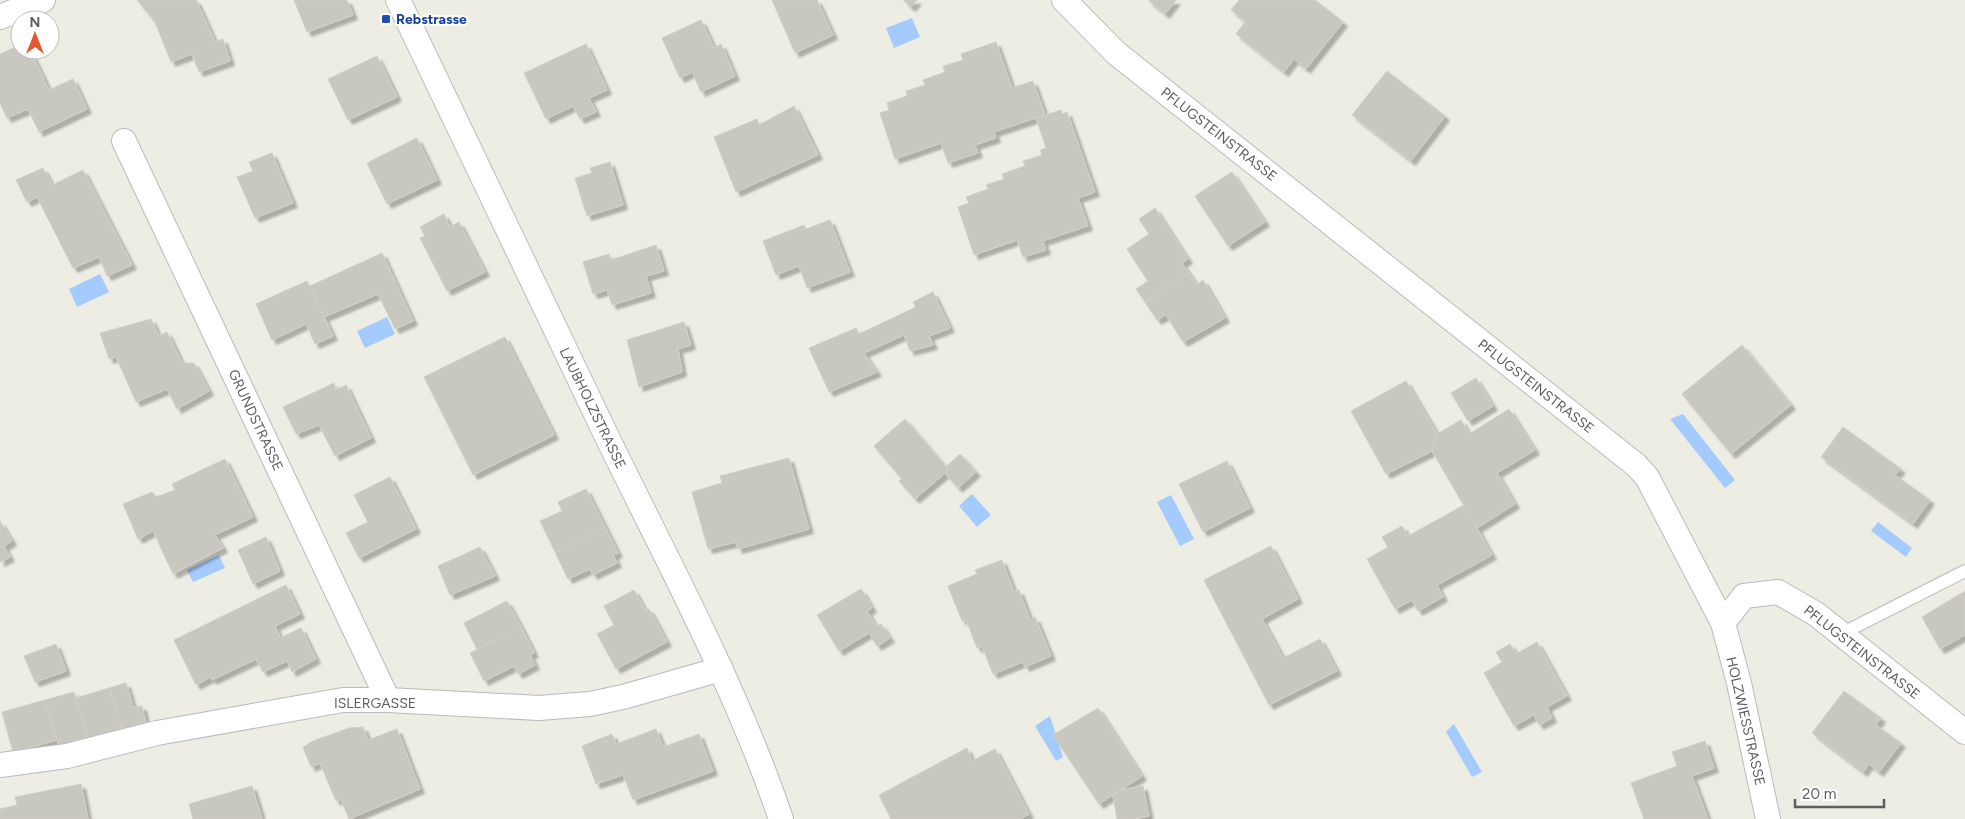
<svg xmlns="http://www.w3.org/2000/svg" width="1965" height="819" font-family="Figtree,sans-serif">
<defs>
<filter id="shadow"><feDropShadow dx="4.5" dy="4.5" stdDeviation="1" flood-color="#0004"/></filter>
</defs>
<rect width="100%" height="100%" fill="#eeede3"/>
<g fill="#a4cbfd">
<polygon points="912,18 920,37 894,48 886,28"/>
<polygon points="100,274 109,292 77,307 69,289"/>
<polygon points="387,317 395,334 365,348 357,331"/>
<polygon points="1683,414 1735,480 1725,488 1670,419"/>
<polygon points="972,494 991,515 977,527 959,506"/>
<polygon points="1171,495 1194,539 1180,546 1157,502"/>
<polygon points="1878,522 1912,548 1906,557 1871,531"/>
<polygon points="219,555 225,568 193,582 187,570"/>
<polygon points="1050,716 1063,757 1056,761 1035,726"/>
<polygon points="1454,724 1482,772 1472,777 1446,732"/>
</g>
<g fill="#c8c7c0" stroke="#d2cfc2" filter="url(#shadow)">
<polygon points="137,0 196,0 215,42 223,39 230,61 199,72 192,54 171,62 155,22"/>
<polygon points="294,0 347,0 353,15 307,32"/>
<polygon points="772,0 817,0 833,35 795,53"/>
<polygon points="903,0 917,0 911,7"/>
<polygon points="1148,0 1176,0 1165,14"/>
<polygon points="1239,0 1315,0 1343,22 1306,69 1294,59 1284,72 1236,34 1246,21 1231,10"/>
<polygon points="701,20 714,48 721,44 735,76 701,92 692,72 680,78 662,38"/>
<polygon points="996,42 1012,88 1033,81 1045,115 994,132 996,138 975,145 978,153 948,163 941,143 895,159 880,113 889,110 887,103 907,96 906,91 925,85 923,80 945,72 943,66 963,60 961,54"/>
<polygon points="586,44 607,90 589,98 596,112 580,119 573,106 546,119 524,73"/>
<polygon points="20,45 20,50 30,50 49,90 73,79 87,109 39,132 28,109 7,118 0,103 0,54"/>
<polygon points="377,56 397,97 348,120 328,79"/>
<polygon points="1387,71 1445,116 1411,161 1352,115"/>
<polygon points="794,106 818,155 736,192 714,137 757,119 759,125"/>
<polygon points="1061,110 1062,114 1067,112 1095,192 1078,198 1088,226 1043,241 1046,250 1023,257 1017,240 974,255 958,207 969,203 966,197 988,189 986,185 1004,179 1002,174 1025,166 1023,161 1042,155 1040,150 1046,148 1036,118"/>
<polygon points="417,138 437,180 387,204 367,163"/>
<polygon points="272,153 293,203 255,218 237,177 253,171 249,162"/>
<polygon points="610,162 623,205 587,216 575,178 592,173 590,168"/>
<polygon points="43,168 52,185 83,170 132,265 107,276 99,257 73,268 37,197 27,202 16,180"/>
<polygon points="1232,172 1265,222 1228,246 1195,196"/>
<polygon points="1155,208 1188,259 1182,263 1189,273 1145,302 1136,289 1148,281 1127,249 1149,234 1139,219"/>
<polygon points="444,214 450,227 459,222 485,272 447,291 420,238 425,236 420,227"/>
<polygon points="830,220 850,272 807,288 799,266 776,275 763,241 804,225 806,229"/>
<polygon points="656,245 664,271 646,276 651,293 612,305 607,290 593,294 583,262 609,254 611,260"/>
<polygon points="382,253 413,321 395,329 378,294 324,317 310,286"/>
<polygon points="1189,273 1196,285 1203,280 1225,318 1183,342 1166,315 1157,320 1145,302"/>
<polygon points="307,281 333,336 315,344 306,324 272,340 256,304"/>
<polygon points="933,292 950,328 929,336 933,345 910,351 904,335 864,353 877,372 829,392 809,348 856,328 859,334 916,307 913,302"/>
<polygon points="151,319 159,336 167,332 182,363 194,363 209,391 177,409 167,389 136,402 116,357 109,359 100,333"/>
<polygon points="684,322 691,345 678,349 682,372 639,387 627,340"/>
<polygon points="505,337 554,435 473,475 424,377"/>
<polygon points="1742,345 1791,405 1731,454 1682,394"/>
<polygon points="1476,378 1493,406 1468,421 1451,393"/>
<polygon points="1406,381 1437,434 1432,451 1386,474 1351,411"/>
<polygon points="334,383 336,390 346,385 371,438 335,456 319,425 296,434 283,407"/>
<polygon points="1509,409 1535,450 1497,473 1515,504 1477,528 1432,451 1437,434 1461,420 1469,434"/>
<polygon points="905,419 946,467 960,454 976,472 958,488 945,473 915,499 899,481 902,479 874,446"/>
<polygon points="1843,427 1901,469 1895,475 1930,500 1913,524 1821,457"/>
<polygon points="789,458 809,529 738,549 736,542 708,549 692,492 722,483 720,476"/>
<polygon points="225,459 253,517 215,535 223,548 173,574 153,531 138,539 123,504 152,492 156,497 175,490 172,484"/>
<polygon points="1227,461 1250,508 1203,532 1179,484"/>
<polygon points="390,477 416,529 359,558 346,533 368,522 354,495"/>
<polygon points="586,489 605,527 555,552 540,521 562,511 558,502"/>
<polygon points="1464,505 1492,555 1437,585 1443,597 1418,611 1412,600 1395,609 1367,559 1388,547 1382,537 1402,526 1408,536"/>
<polygon points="0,521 12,541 4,546 10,557 0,562"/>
<polygon points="605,527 618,553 613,555 617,563 593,575 590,569 568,579 555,552"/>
<polygon points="266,537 280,571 253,584 238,550"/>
<polygon points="1271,546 1298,599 1262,619 1283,658 1320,639 1337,671 1269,705 1204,580"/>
<polygon points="480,547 495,576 450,595 438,566"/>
<polygon points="1002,560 1014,592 1019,590 1030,620 1035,617 1051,656 1025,667 1023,662 993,674 982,646 977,648 966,619 962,621 948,586 977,574 975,570"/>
<polygon points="286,585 300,614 275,626 280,638 301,628 316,659 292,672 287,661 263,672 256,659 212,680 211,677 196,685 174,640"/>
<polygon points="861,589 872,608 867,611 876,626 881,624 890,638 877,646 869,633 839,651 817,615"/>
<polygon points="634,590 645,610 649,609 667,642 616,669 597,634 614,625 604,606"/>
<polygon points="1965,591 1965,635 1940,649 1922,617"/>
<polygon points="507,601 521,627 477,649 464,623"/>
<polygon points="521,627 534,653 530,655 535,665 518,674 514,666 484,681 470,653"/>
<polygon points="1537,642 1567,696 1547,707 1552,718 1539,725 1534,715 1514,726 1484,673 1502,662 1496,652 1510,644 1516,654"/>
<polygon points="56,644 66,671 35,682 24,656"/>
<polygon points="126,683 133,707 142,706 147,728 123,735 109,688"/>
<polygon points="109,688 123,735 89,743 76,698"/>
<polygon points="1844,691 1881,718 1876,725 1901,743 1879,772 1869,764 1863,772 1812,733"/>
<polygon points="74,692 89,743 61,752 45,700"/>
<polygon points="45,700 57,740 13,752 2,712"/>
<polygon points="1098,708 1142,776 1099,804 1053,735"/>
<polygon points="363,727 368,740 397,729 420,789 349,819 341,799 336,801 320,763 311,767 303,747 313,741 349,728"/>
<polygon points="656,729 663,747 699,734 713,771 633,800 623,775 596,784 582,746 612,734 616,744"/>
<polygon points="1705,741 1714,768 1692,776 1708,819 1644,819 1631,783 1677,766 1672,752"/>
<polygon points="967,748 972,761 995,749 1029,814 1019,819 891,819 879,795"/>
<polygon points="81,784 88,819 0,819 0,809 17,805 15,797"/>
<polygon points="252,786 262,819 193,819 189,804"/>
<polygon points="1143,786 1149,816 1134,819 1117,819 1113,795 1121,790"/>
</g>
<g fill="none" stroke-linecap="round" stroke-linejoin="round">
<g stroke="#b8babf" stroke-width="14">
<polyline id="service" points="1841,634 1965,571"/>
</g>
<g stroke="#b8babf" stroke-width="26">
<g id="minor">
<path d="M398,0c71,146 139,293 210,439 61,125 128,248 173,380"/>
<polyline points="1064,0 1116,53 1636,465 1647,477 1723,623 1739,683 1768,819"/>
<polyline points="0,17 43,0"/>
<polyline points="124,141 388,700"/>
<polyline points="1723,623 1744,596 1778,592 1816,614 1965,732"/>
<polyline points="0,765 67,756 157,733 343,700 388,700 539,708 590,704 623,697 721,669"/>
</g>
</g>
<use href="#service" stroke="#fff" stroke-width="12"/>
<use href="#minor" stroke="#fff" stroke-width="24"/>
</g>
<rect fill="#1a4fb4" stroke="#fff" stroke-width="2" x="381" y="14" width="10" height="10" rx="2.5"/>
<g text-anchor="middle" stroke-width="4" stroke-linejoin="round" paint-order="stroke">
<g font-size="14" font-weight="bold" fill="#164399" stroke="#fff" text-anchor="start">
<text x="396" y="24">Rebstrasse</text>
</g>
<g font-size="14" fill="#5b5e63" stroke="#fff">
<text transform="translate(1219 134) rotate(38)" y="5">PFLUGSTEINSTRASSE</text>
<text transform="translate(1536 386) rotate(38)" y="5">PFLUGSTEINSTRASSE</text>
<text transform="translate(593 408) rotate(64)" y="5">LAUBHOLZSTRASSE</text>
<text transform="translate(256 420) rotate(65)" y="5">GRUNDSTRASSE</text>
<text transform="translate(1862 652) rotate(38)" y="5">PFLUGSTEINSTRASSE</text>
<text x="375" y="708">ISLERGASSE</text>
<text transform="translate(1746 721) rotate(77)" y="5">HOLZWIESSTRASSE</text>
</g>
</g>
<g transform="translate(35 35)"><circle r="24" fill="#ffffff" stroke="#bdbfc1"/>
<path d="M0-4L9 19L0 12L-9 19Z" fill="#e55532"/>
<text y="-8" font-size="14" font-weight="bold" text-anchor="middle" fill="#5b5e63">N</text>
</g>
<path d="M1795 799v8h89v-8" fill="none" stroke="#5b5e63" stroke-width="2.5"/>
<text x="1802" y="799" font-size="15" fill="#5b5e63" stroke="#ffffff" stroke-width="4" paint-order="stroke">20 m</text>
</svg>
